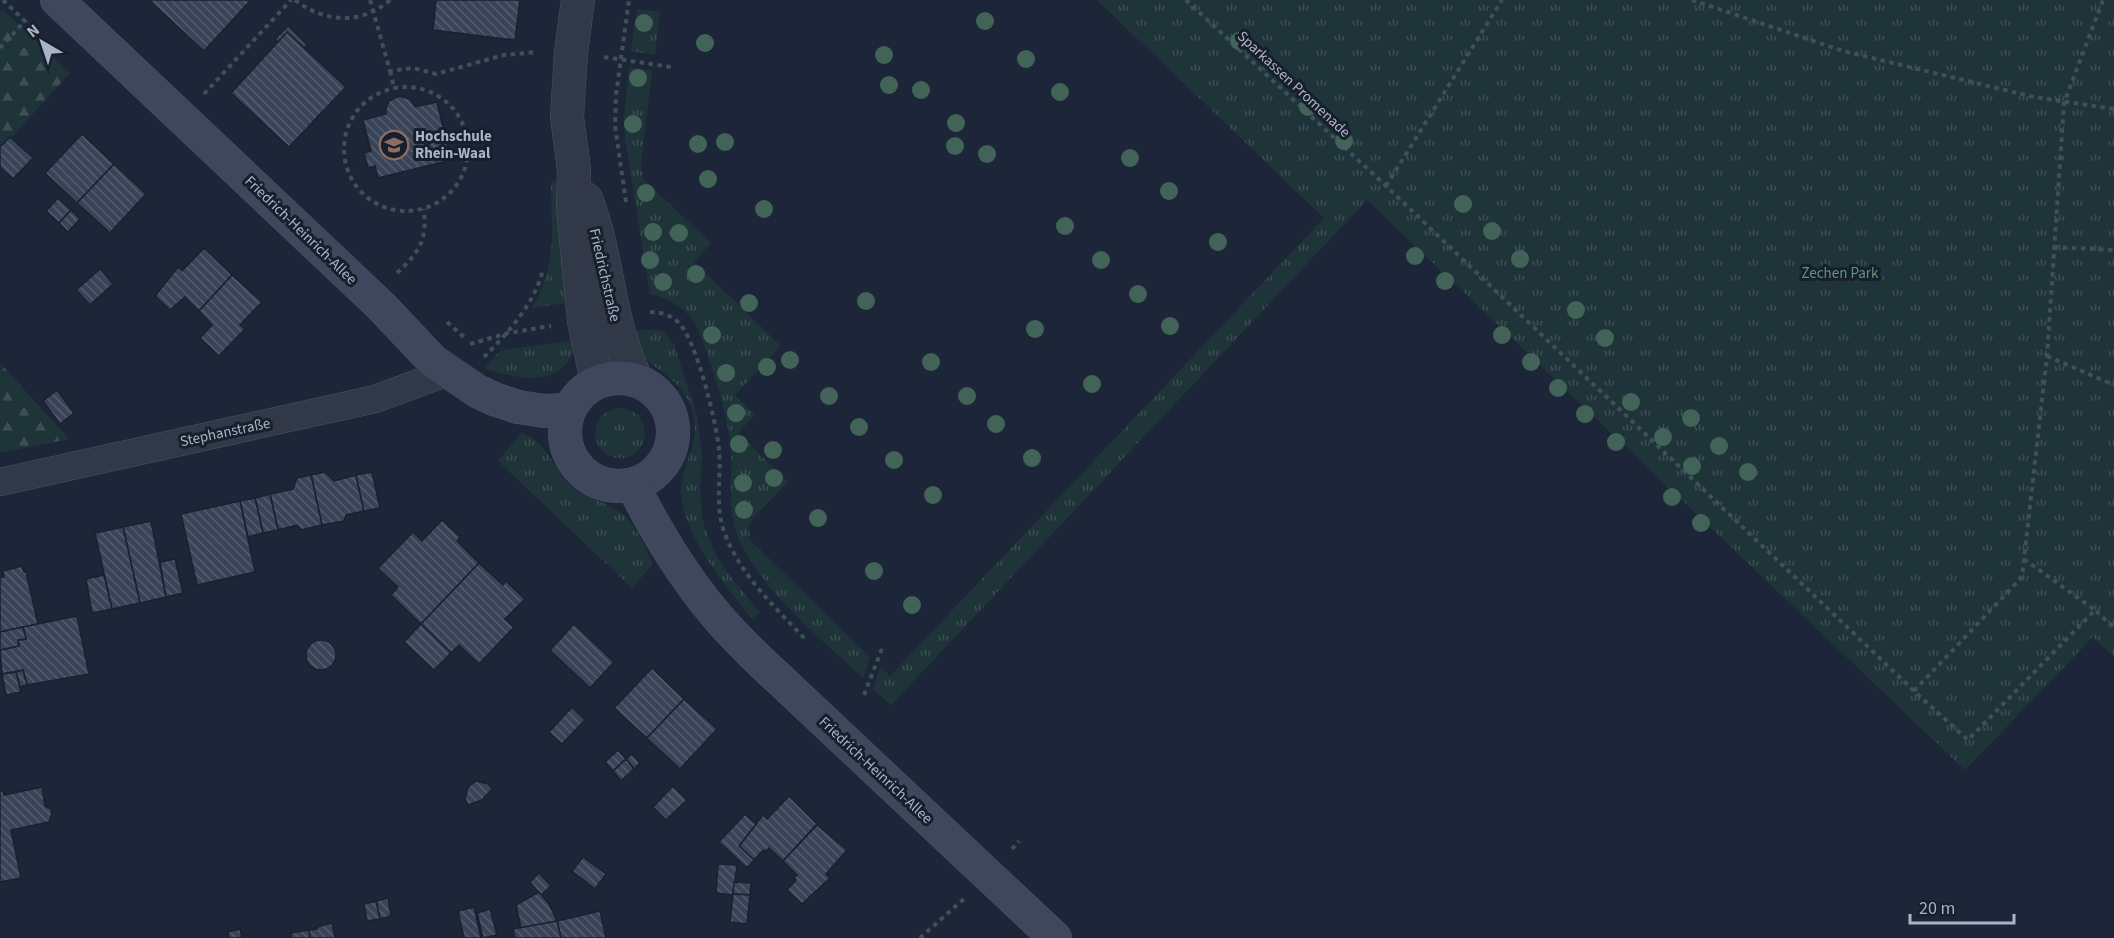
<svg xmlns="http://www.w3.org/2000/svg" width="2114" height="938" font-family="'Source Sans 3',sans-serif">
<defs>
<pattern id="grass-tufts" width="24" height="20" patternUnits="userSpaceOnUse" patternTransform="scale(1.5)"><rect width="24" height="20" fill="#1f3439"/><path d="M3 7l-1-3M5 7V3M7 7l1-3M15 17l-1-3M17 17v-4M19 17l1-3" fill="none" stroke="#3d4f54"/></pattern>
<pattern id="forest-firs" width="22" height="20" patternUnits="userSpaceOnUse" patternTransform="scale(1.5)"><rect width="22" height="20" fill="#1f3439"/><path d="M5 1l3.5 6h-7zM16 11l3.5 6h-7z" fill="#3d4f54"/></pattern>
<pattern id="building-back-hatch" width="6" height="6" patternUnits="userSpaceOnUse" patternTransform="scale(1.5)"><rect width="6" height="6" fill="#394459"/><path d="M-1 5l2 2M0 0l6 6M5-1l2 2" fill="none" stroke="#535d6f"/></pattern>
</defs>
<rect width="100%" height="100%" fill="#1d2638"/>
<g fill="url(#grass-tufts)">
<polygon points="1097,0 2114,0 2114,656 2093,637 1965,770 1367,200 891,705 873,689 880,667 890,676 1324,218"/>
<polygon points="637,9 660,12 655,55 631,51"/>
<path d="M629,67l23,4 -11,91 2,17 68,64 -17,19 87,84 -46,49 20,20 -17,18 50,49 -36,37 -3,8 1,13 120,117 -7,21c-40,-38 -94,-81 -120,-130 -17,-30 -11,-61 -12,-94 -2,-34 -12,-65 -23,-97 -4,-13 -8,-27 -16,-38 -10,-13 -26,-22 -42,-25l-25,-155 -1,-21z"/>
<path d="M551,181h5l16,121 -40,6c27,-48 19,-75 19,-127z"/>
<path d="M647,329l16,2 11,13 23,72 5,39 -2,31 2,32 6,18 7,17 13,20 32,40 -7,7c-27,-33 -80,-96 -71,-140 5,-25 18,-39 11,-67 -8,-30 -27,-36 -47,-54 -8,-8 -13,-17 -18,-27z"/>
<path d="M576,340c-8,49 -56,41 -92,28l13,-14 6,-4z"/>
<circle cx="620" cy="433" r="25"/>
<path d="M522,432c28,14 27,31 46,51 14,14 33,17 49,27 18,11 27,35 36,54l-21,24 -134,-127z"/>
</g>
<g fill="url(#forest-firs)">
<polygon points="3,10 70,73 0,150 0,12"/>
<polygon points="0,363 69,439 0,453"/>
</g>
<g fill="url(#building-back-hatch)" stroke="#19202e" stroke-width="1.5">
<polygon points="149,0 251,0 204,51"/>
<polygon points="436,0 520,0 515,40 433,30"/>
<polygon points="288,26 307,45 304,48 287,32 278,43 275,39"/>
<polygon points="287,32 346,87 289,147 231,93"/>
<polygon points="399,96 410,99 415,107 437,102 451,160 378,178 375,166 368,168 364,153 371,151 363,120 386,114 386,108 389,101"/>
<polygon points="82,134 114,164 77,203 45,173"/>
<polygon points="10,137 33,158 13,179 0,167 0,147"/>
<polygon points="114,164 146,194 110,233 77,203"/>
<polygon points="58,198 71,210 59,223 46,211"/>
<polygon points="71,210 80,219 68,232 59,223"/>
<polygon points="204,248 232,275 199,311 185,297 170,310 155,296 178,267 182,271"/>
<polygon points="100,269 113,284 90,305 76,290"/>
<polygon points="232,275 262,302 240,325 245,329 219,356 200,338 212,325 199,311"/>
<polygon points="57,390 74,413 60,424 43,401"/>
<polygon points="325,472 334,481 356,475 364,511 346,515 344,521 322,525 311,475"/>
<polygon points="372,472 380,508 364,511 356,475"/>
<polygon points="311,475 322,525 301,530 297,525 278,530 270,494 293,489 297,478"/>
<polygon points="270,494 278,530 263,533 255,498"/>
<polygon points="255,498 263,533 248,537 240,501"/>
<polygon points="240,501 255,572 197,585 181,514"/>
<polygon points="442,520 460,537 457,541 479,563 421,624 391,595 398,587 378,568 413,532 422,541"/>
<polygon points="151,521 166,597 140,603 123,527"/>
<polygon points="123,527 140,603 112,609 95,533"/>
<polygon points="175,559 183,593 166,597 160,562"/>
<polygon points="479,563 503,585 506,581 525,599 505,619 514,627 479,664 459,645 451,653 421,624"/>
<polygon points="22,566 24,572 26,572 38,624 0,632 0,578 4,577 3,571"/>
<polygon points="104,575 112,609 92,613 86,579"/>
<polygon points="77,616 89,674 27,685 23,670 2,674 0,650 19,646 18,640 26,639 23,627"/>
<polygon points="421,624 451,653 434,670 404,642"/>
<polygon points="574,624 614,662 590,688 550,650"/>
<polygon points="23,627 26,639 18,640 19,646 0,650 0,632"/>
<circle cx="321" cy="655" r="15"/>
<polygon points="652,668 684,699 647,738 614,708"/>
<polygon points="23,670 27,685 20,687 16,672"/>
<polygon points="16,672 21,692 6,695 2,674"/>
<polygon points="684,699 717,729 680,769 647,738"/>
<polygon points="572,707 585,720 562,744 549,732"/>
<polygon points="618,750 626,759 613,771 605,762"/>
<polygon points="632,754 640,763 634,769 626,759"/>
<polygon points="626,759 634,769 621,781 613,771"/>
<polygon points="476,781 488,784 492,789 482,800 468,805 465,799 468,787"/>
<polygon points="673,786 687,800 666,820 653,807"/>
<polygon points="42,787 45,806 51,809 52,813 49,822 11,830 21,878 0,882 0,791 3,791 4,795"/>
<polygon points="789,796 817,824 783,861 769,848 766,851 763,850 754,860 739,846 763,815 767,819"/>
<polygon points="745,814 756,824 739,846 754,860 747,868 719,842"/>
<polygon points="817,825 847,850 826,874 830,878 802,904 787,890 796,880 794,878 797,875 783,861"/>
<polygon points="583,857 606,874 595,889 572,871"/>
<polygon points="718,864 737,865 733,895 716,893"/>
<polygon points="539,873 551,886 541,895 530,882"/>
<polygon points="734,882 751,883 750,895 733,894"/>
<polygon points="539,892 549,904 557,921 521,928 516,905"/>
<polygon points="733,894 750,895 747,924 730,922"/>
<polygon points="388,898 391,916 380,919 376,901"/>
<polygon points="376,901 380,919 367,921 364,904"/>
<polygon points="474,907 481,938 464,938 458,911"/>
<polygon points="490,909 497,935 483,938 477,913"/>
<polygon points="600,911 606,938 561,938 557,921"/>
<polygon points="557,921 561,938 515,938 513,929"/>
<polygon points="332,923 335,938 310,938 309,930 317,929 317,927"/>
<polygon points="240,929 242,938 229,938 228,932"/>
<polygon points="309,930 310,938 291,938 291,933"/>
</g>
<g fill="none" stroke-linecap="round" stroke-linejoin="round">
<g stroke="#4b5363" stroke-width="28">
<polyline id="minor" points="0,482 375,399 448,372"/>
</g>
<g stroke="#4b5363" stroke-width="34">
<g id="tertiary">
<polyline points="578,0 571,52 567,117 574,170 573,207 584,321 597,381"/>
<path d="M586,199c23,59 22,123 50,180"/>
</g>
</g>
<g stroke="#4b5363" stroke-width="34">
<g id="secondary">
<polyline points="57,0 381,306 433,361 477,391 494,399 518,407 544,411 569,410"/>
<circle cx="619" cy="432" r="54"/>
<path d="M633,485c20,42 52,94 83,130 14,17 30,32 45,47l294,276"/>
</g>
</g>
<g stroke="#3d5156" stroke-width="4" stroke-dasharray="4.5 4.5" stroke-linecap="butt">
<polyline points="3,0 34,30"/>
<path d="M295,0c30,23 66,25 95,0"/>
<polyline points="370,0 390,71 413,68 436,74 504,55 537,52"/>
<polyline points="1186,0 1386,186 1914,691 1968,740 2095,610 2114,628"/>
<polyline points="1692,0 1843,51 2034,97 2114,109"/>
<polyline points="0,48 26,20"/>
<polyline points="604,57 671,67"/>
<polyline points="390,71 394,88"/>
<circle cx="406" cy="149" r="62"/>
<polyline points="204,94 291,0"/>
<polyline points="1386,186 1502,0"/>
<polyline points="626,202 615,126 616,95 629,0"/>
<polyline points="2054,247 2114,250"/>
<path d="M397,273c23,-22 30,-32 27,-64"/>
<path d="M650,312c11,0 21,3 29,11 18,19 37,98 40,126 3,31 -6,59 8,90 17,40 50,70 79,101"/>
<polyline points="447,322 466,339"/>
<polyline points="470,344 508,333 551,326"/>
<polyline points="2047,356 2114,385"/>
<path d="M484,357c25,-25 50,-53 59,-87"/>
<polyline points="2024,559 2095,610"/>
<polyline points="1914,691 2022,577 2047,356 2064,103 2103,0"/>
<polyline points="864,695 883,646"/>
<polyline points="1012,849 1019,841"/>
<polyline points="920,938 965,898"/>
</g>
<use href="#minor" stroke="#313848" stroke-width="27"/>
<use href="#tertiary" stroke="#313848" stroke-width="33"/>
<use href="#secondary" stroke="#3e475c" stroke-width="33"/>
</g>
<g fill="#426458">
<circle cx="985" cy="21" r="9"/>
<circle cx="644" cy="23" r="9"/>
<circle cx="1239" cy="41" r="9"/>
<circle cx="705" cy="43" r="9"/>
<circle cx="884" cy="55" r="9"/>
<circle cx="1026" cy="59" r="9"/>
<circle cx="638" cy="78" r="9"/>
<circle cx="889" cy="85" r="9"/>
<circle cx="921" cy="90" r="9"/>
<circle cx="1060" cy="92" r="9"/>
<circle cx="1308" cy="107" r="9"/>
<circle cx="956" cy="123" r="9"/>
<circle cx="633" cy="124" r="9"/>
<circle cx="1344" cy="141" r="9"/>
<circle cx="725" cy="142" r="9"/>
<circle cx="698" cy="144" r="9"/>
<circle cx="955" cy="146" r="9"/>
<circle cx="987" cy="154" r="9"/>
<circle cx="1130" cy="158" r="9"/>
<circle cx="708" cy="179" r="9"/>
<circle cx="1169" cy="191" r="9"/>
<circle cx="646" cy="193" r="9"/>
<circle cx="1463" cy="204" r="9"/>
<circle cx="764" cy="209" r="9"/>
<circle cx="1065" cy="226" r="9"/>
<circle cx="1492" cy="231" r="9"/>
<circle cx="653" cy="232" r="9"/>
<circle cx="679" cy="233" r="9"/>
<circle cx="1218" cy="242" r="9"/>
<circle cx="1415" cy="256" r="9"/>
<circle cx="1520" cy="259" r="9"/>
<circle cx="650" cy="260" r="9"/>
<circle cx="1101" cy="260" r="9"/>
<circle cx="696" cy="274" r="9"/>
<circle cx="1445" cy="281" r="9"/>
<circle cx="663" cy="282" r="9"/>
<circle cx="1138" cy="294" r="9"/>
<circle cx="866" cy="301" r="9"/>
<circle cx="749" cy="303" r="9"/>
<circle cx="1576" cy="310" r="9"/>
<circle cx="1170" cy="326" r="9"/>
<circle cx="1035" cy="329" r="9"/>
<circle cx="712" cy="335" r="9"/>
<circle cx="1502" cy="335" r="9"/>
<circle cx="1605" cy="338" r="9"/>
<circle cx="790" cy="360" r="9"/>
<circle cx="931" cy="362" r="9"/>
<circle cx="1531" cy="362" r="9"/>
<circle cx="767" cy="367" r="9"/>
<circle cx="726" cy="373" r="9"/>
<circle cx="1092" cy="384" r="9"/>
<circle cx="1558" cy="388" r="9"/>
<circle cx="829" cy="396" r="9"/>
<circle cx="967" cy="396" r="9"/>
<circle cx="1631" cy="402" r="9"/>
<circle cx="736" cy="413" r="9"/>
<circle cx="1585" cy="414" r="9"/>
<circle cx="1691" cy="418" r="9"/>
<circle cx="996" cy="424" r="9"/>
<circle cx="859" cy="427" r="9"/>
<circle cx="1663" cy="437" r="9"/>
<circle cx="1616" cy="442" r="9"/>
<circle cx="739" cy="444" r="9"/>
<circle cx="1719" cy="446" r="9"/>
<circle cx="773" cy="450" r="9"/>
<circle cx="1032" cy="458" r="9"/>
<circle cx="894" cy="460" r="9"/>
<circle cx="1692" cy="466" r="9"/>
<circle cx="1748" cy="472" r="9"/>
<circle cx="774" cy="478" r="9"/>
<circle cx="743" cy="483" r="9"/>
<circle cx="933" cy="495" r="9"/>
<circle cx="1672" cy="497" r="9"/>
<circle cx="744" cy="510" r="9"/>
<circle cx="818" cy="518" r="9"/>
<circle cx="1701" cy="523" r="9"/>
<circle cx="874" cy="571" r="9"/>
<circle cx="912" cy="605" r="9"/>
</g>
<defs>
<g id="university-ring" transform="scale(1.5)"><circle r="9.5" fill="#171e2c" stroke="#8d6e63" stroke-width="1.5"/><path d="M0-5L7-2L0 1L-7-2ZM-4 1L0 2.5L4 1V4Q0 6-4 4Z" fill="#8d6e63"/></g>
</defs>
<g fill-rule="evenodd">
<use href="#university-ring" x="394" y="145"/>
</g>
<g text-anchor="middle" stroke-width="6" stroke-linejoin="round" paint-order="stroke">
<g font-size="15" fill="#aab3c6" stroke="#171e2c">
<text transform="translate(1294 84) rotate(43)" y="5">Sparkassen Promenade</text>
<text transform="translate(301 230) rotate(44)" y="5">Friedrich-Heinrich-Allee</text>
<text transform="translate(605 275) rotate(77)" y="5">Friedrichstraße</text>
<text transform="translate(225 432) rotate(-12)" y="5">Stephanstraße</text>
<text transform="translate(876 770) rotate(43)" y="5">Friedrich-Heinrich-Allee</text>
</g>
<g font-size="15" font-weight="bold" fill="#aab3c6" stroke="#171e2c" text-anchor="start">
<text x="415" y="141">Hochschule<tspan x="415" dy="17">Rhein-Waal</tspan></text>
</g>
<g font-size="15" fill="#609772" stroke="#171e2c">
<text x="1840" y="278">Zechen Park</text>
</g>
</g>
<g transform="translate(42 42) rotate(321)" stroke="#171e2c" stroke-width="4.5" paint-order="stroke">
<path d="M0-4.5L10 22L0 15L-10 22Z" fill="#aab3c6"/>
<text y="-9" font-size="16" font-weight="bold" text-anchor="middle" fill="#aab3c6">N</text>
</g>
<path d="M1910 914v9h104v-9" fill="none" stroke="#aab3c6" stroke-width="3"/>
<text x="1919" y="914" font-size="18" fill="#aab3c6" stroke="#171e2c" stroke-width="4.5" paint-order="stroke">20 m</text>
</svg>
